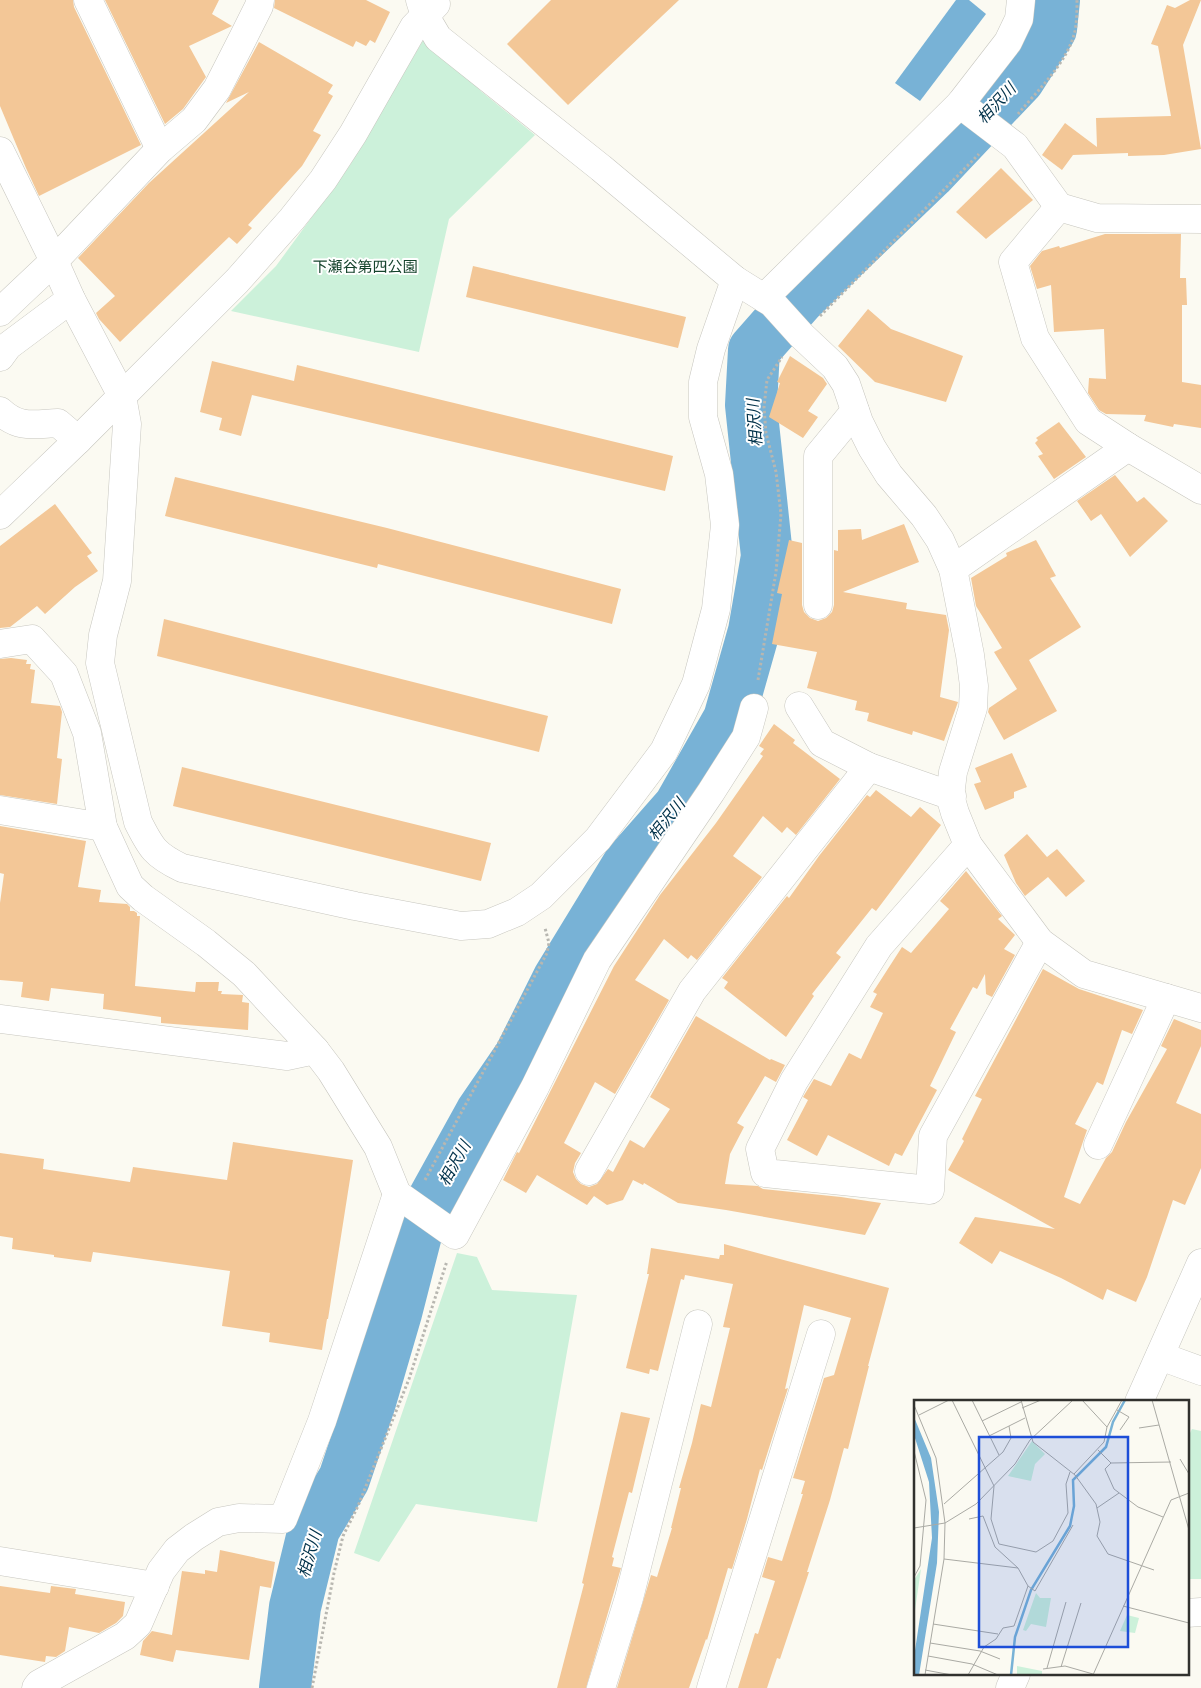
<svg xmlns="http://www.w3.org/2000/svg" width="1201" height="1688" font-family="'IBM Plex Sans','Noto Sans JP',sans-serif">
<rect width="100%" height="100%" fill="#fbfaf2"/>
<g fill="#ccf1da">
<polygon points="425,37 482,92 535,135 449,219 419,352 231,311 276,266 350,165"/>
<polygon points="457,1253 477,1257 492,1290 577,1295 537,1522 416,1504 379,1562 354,1553"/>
<polygon points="1192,1429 1201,1431 1201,1579 1187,1579 1187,1439"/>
</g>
<polygon fill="#78b2d6" points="956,0 969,0 986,14 920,101 895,83"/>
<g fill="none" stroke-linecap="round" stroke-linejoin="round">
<polyline stroke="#78b2d6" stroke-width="52" points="285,1688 295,1607 314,1529 344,1479 370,1402 396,1313 418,1227 481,1113 520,1056 559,978 628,865 679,807 729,719 754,631 767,556 751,405 754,350 799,299 930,173 1019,79 1051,29 1054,0"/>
</g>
<g fill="#f3c797">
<polygon points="0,0 73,0 74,7 141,145 39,196 26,168 0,106"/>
<polygon points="105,0 219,0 212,14 232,26 189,46 206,77 183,109 165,124"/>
<polygon points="275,0 366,0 390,12 375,43 370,40 366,46 356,41 353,47 274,8"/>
<polygon points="551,0 679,0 568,105 507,44"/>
<polygon points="1190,0 1201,0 1183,45 1201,149 1164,155 1128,156 1128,153 1073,155 1062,170 1042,155 1065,123 1097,147 1096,118 1171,116 1158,46 1151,44 1167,5 1175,8"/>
<polygon points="259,42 333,85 328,93 333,96 313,131 321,135 302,166 248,225 252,228 237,244 229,237 120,342 99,319 96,313 115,296 78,258 149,183 249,92 226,103"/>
<polygon points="1001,168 1033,200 986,239 956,212"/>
<polygon points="1105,234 1181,234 1180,278 1186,278 1187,305 1182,305 1182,382 1201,385 1201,428 1174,424 1173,427 1144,421 1146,415 1106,414 1099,410 1088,393 1089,378 1106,379 1104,329 1054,332 1051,285 1037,289 1030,266 1042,251 1059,246 1060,248"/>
<polygon points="473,266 686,317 678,348 466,297"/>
<polygon points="868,309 891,329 963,356 946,402 875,382 838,346"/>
<polygon points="790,356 823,378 827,384 808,411 818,417 803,438 769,417 780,383 777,382"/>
<polygon points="212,361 294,381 297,365 673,456 665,491 252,395 241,436 219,430 222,418 200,412"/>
<polygon points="1059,422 1086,457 1054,479 1038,456 1043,454 1035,443 1038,440 1036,438"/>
<polygon points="1115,475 1137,502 1144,497 1168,521 1130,557 1101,514 1091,521 1077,501"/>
<polygon points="175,477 387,528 621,589 612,624 378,564 377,568 165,516"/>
<polygon points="55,504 92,553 87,556 98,571 75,587 45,614 37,606 10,627 0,628 0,546"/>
<polygon points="904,524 919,562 843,592 907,603 906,609 946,615 949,630 940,697 958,702 944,741 913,731 912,735 867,721 869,713 855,710 857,701 807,688 817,652 772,644 782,594 777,593 789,540 802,543 802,605 804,612 810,618 818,621 826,618 832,612 834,605 834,550 838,551 838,530 861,529 862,540"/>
<polygon points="1036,540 1056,576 1050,578 1081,627 1029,660 1057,711 1004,740 988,712 989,708 1017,689 994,652 1002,648 976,606 971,578 1007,556 1006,553"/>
<polygon points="164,619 548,716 539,752 157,656"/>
<polygon points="11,658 27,660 26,664 31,664 30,669 35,670 31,703 60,706 62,712 57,758 62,759 57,804 0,795 0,659"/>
<polygon points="774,724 795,740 793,743 840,779 796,835 787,827 782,833 763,816 733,856 762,877 697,960 691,955 688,959 664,939 635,980 669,1000 615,1094 595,1082 564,1143 581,1153 575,1163 573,1172 576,1179 581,1184 589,1187 597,1184 608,1169 613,1172 630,1140 644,1148 670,1109 650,1097 696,1016 770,1060 771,1059 785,1065 776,1082 765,1076 737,1123 744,1127 730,1154 725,1184 758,1186 763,1189 841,1197 881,1203 865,1235 726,1210 678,1203 644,1183 643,1185 633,1180 623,1200 607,1205 594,1196 587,1205 537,1175 526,1193 503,1180 517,1152 519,1153 614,966 660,895 716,823 763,756 760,754 764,749 759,746"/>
<polygon points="1012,753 1027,787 1014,792 1014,798 985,810 974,784 981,782 975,768"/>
<polygon points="182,767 491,843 481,881 173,806"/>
<polygon points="876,790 911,817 920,807 941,825 876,911 872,908 836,953 841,957 812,994 814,996 786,1037 724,988 728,982 722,978 787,896 789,898 819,856 867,795 870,797"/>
<polygon points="0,826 86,841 78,887 101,890 99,902 127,904 130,907 130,911 134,911 137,913 137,916 140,916 135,986 195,992 196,982 219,982 218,991 222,991 221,994 243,995 242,1002 249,1003 248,1030 161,1023 161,1017 103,1009 104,994 51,988 49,1001 21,997 23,982 0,980 0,903 4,874 0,873"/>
<polygon points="1027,834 1047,857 1057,849 1085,881 1066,897 1048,877 1025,896 1016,883 1004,855"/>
<polygon points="966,871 1002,916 998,919 1015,935 1004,949 1015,955 992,997 986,994 985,974 977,989 973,987 950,1029 956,1032 930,1086 937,1090 902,1156 895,1153 889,1166 828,1135 817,1156 787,1140 808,1100 803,1097 814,1079 831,1086 849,1053 861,1059 883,1013 870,1007 877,994 873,992 902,947 911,953 949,909 940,901"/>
<polygon points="1043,969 1079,989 1143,1010 1132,1034 1122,1030 1103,1085 1097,1082 1075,1124 1087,1130 1064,1197 1080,1204 1106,1158 1112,1152 1126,1122 1167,1049 1161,1046 1174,1019 1201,1030 1201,1046 1176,1103 1201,1114 1201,1168 1185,1205 1173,1200 1147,1277 1136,1302 1107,1289 1103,1300 1061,1278 1000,1251 992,1264 959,1243 975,1217 1055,1229 948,1170 964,1141 962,1139 982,1099 975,1096"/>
<polygon points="233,1142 353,1160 328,1319 327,1319 322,1350 269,1342 270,1333 222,1326 230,1271 93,1252 91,1262 54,1257 54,1255 12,1249 13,1238 0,1236 0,1153 44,1159 43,1169 130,1182 133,1167 227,1180"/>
<polygon points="724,1244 889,1288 868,1366 869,1366 848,1449 844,1448 830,1500 807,1572 809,1572 780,1659 777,1658 767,1688 738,1688 755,1633 758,1634 775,1581 762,1577 768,1557 782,1561 803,1494 801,1494 805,1481 793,1478 824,1378 834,1375 851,1318 804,1305 785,1389 788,1388 762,1470 760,1469 747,1519 732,1569 728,1568 707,1640 706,1639 689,1688 617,1688 651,1575 657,1577 672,1528 671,1528 681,1488 679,1488 692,1443 701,1404 711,1407 730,1328 723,1327 733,1284 685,1275 684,1280 681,1279 658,1371 650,1369 649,1374 626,1368 649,1274 647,1274 651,1248 719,1259 720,1255 724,1255"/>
<polygon points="621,1412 650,1418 632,1493 629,1492 612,1557 614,1558 612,1566 621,1568 586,1688 557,1688 584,1584 582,1583"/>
<polygon points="220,1550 275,1562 271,1588 260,1586 249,1660 176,1650 173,1662 140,1655 143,1641 152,1631 172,1635 182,1571 205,1574 205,1570 217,1572"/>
<polygon points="0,1586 50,1593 51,1586 76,1589 75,1594 125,1602 123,1616 116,1623 99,1633 69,1627 65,1651 56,1657 46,1656 45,1662 0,1655"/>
</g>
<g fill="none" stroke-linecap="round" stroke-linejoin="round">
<g stroke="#c7c6bf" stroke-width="29">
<g id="minor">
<polyline points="88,0 160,149"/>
<polyline points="420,0 425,16 438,38 601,168 735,280 772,303 801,335 835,367 846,384 859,422 872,448 889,475 924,516 940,540 953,569 970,655 974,686 973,708 953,772 950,796 955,813 968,845 1040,942 1084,974 1201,1008"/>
<polyline points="960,104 1015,146 1059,207"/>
<path d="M0,151l54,110 17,38 51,97 5,28 -10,157 -14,54 -3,28 38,159c13,26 17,33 44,46l173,38 106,20 27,-2 29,-12 24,-16 57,-57 66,-88 32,-67 20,-75 9,-84 -6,-51 -16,-57v-35l8,-33 24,-69"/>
<polyline points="1201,219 1097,218 1059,207 1013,262 1035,338 1088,421 1128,447 1201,490"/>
<polyline points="764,298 960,104 1008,42 1019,19 1021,0"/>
<polyline points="0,312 54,261 160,149 194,120 217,89 244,36 259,6 260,0"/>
<polyline points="0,357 8,346 71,299"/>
<path d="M0,411c19,18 34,13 58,12l20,17"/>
<polyline points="0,515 78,440 237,281 292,219 323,180 353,134 414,27 436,4"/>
<polyline points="953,569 1128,447"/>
<polyline points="818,605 818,456 855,411"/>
<polyline points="0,644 32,639 64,674 87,733 103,827 130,886 143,898 206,943 244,974 315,1050"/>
<polyline points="799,706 822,743 869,767 952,796"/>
<polyline points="0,810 103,827"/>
<polyline points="968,845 879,946 794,1081 760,1149 765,1173 930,1190 933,1136 1040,942"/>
<polyline points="0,1019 287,1056 315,1050 331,1071 378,1147 397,1194 455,1235 535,1087 597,960 711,792 746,737 754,708"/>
<polyline points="1098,1145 1166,998"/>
<polyline points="589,1171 692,991 869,767"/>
<polyline points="1160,1356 1201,1371"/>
<polyline points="1139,1402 1201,1263"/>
<polyline points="0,1561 155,1586"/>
<polyline points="1187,1613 1201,1612"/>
<polyline points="36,1688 39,1684 125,1636 138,1624 161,1571 177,1550 194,1537 218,1522 239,1518 283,1519 322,1421 397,1194"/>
<polyline points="601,1688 629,1598 698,1324"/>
<polyline points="711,1688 821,1334"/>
<polyline points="1010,1688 1016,1674"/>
</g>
</g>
<g stroke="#b8b7b1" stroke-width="3" stroke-dasharray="2.5 2.5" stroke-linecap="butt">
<path d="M1018,114c20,-24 50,-52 57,-83 2,-10 2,-21 2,-31"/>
<polyline points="820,316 979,154"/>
<polyline points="758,680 776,572 781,514 776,472 766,433 764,407 767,380 782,357"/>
<polyline points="425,1180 547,953 549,943 545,928"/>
<polyline points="312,1688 334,1573 343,1536 358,1506 409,1379 447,1261"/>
</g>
<use href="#minor" stroke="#fff" stroke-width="28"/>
</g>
<g text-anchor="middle" stroke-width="4" stroke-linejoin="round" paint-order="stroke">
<g font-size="15" fill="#16442d" stroke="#fff">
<text x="365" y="272">下瀬谷第四公園</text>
</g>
<g font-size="16" font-style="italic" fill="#003149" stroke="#fff">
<text transform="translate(996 103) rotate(-47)" y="6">相沢川</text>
<text transform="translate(754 423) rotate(-94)" y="6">相沢川</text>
<text transform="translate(666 819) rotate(-51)" y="6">相沢川</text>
<text transform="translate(454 1163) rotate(-61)" y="6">相沢川</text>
<text transform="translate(309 1554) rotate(-74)" y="6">相沢川</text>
</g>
</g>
<g transform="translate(914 1400)">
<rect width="275" height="275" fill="#fbfaf2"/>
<path d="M118,41l13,13 -10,10 -4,17 -23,-5zM7,169l-6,41 -1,8v-38zM122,193l4,5h11l-5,29 -15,-3 -5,7 -3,-1zM213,215l12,3 -4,15 -15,-2zM103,266l25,5v4h-25z" fill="#ccf1da"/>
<path d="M0,17l17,41 8,54 -2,51 -18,112h-5v-18l18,-119 -3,-56 -15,-47z" fill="#78b2d6"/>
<path fill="none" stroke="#78b2d6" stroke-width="2.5" d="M97,275l4,-38 16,-47 39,-64 4,-20 -1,-26 33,-33 7,-25 12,-22"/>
<path fill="none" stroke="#aaaaa4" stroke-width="1" d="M38,0l42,86 -3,33 8,25 37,8 17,-11 15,-28 -2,-29 4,-12M58,0l27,55M107,0l12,42 42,33 21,29 4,18 -3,14 11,18 46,16M168,0l25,27M238,0l37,130M0,5l22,53 9,65 -1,36 -19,116M108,8l19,-8M203,10l12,7 -9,13M5,15l30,-15M68,21l39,-19M225,28l20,-3M75,36l36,-18M184,50l13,13M0,51l12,49 -6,66 -6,11M266,59l9,15M160,74l30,-32 3,-15 15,-27M30,104l59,-52 8,-14 -2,-12M183,108l22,-15M249,117l-25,-10 -24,-18 -9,-20 6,-6 60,-1M55,119l14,-3 12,31 23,21M0,128l31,-5 31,-19 39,-40 15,-24 43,-40M30,159l74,9 10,18 7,5 38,-66M209,206l66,17M19,224l65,10M16,243l50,8 20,8M14,256l44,8 26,11M147,267l20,-64M133,268l19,-66M129,269l22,-3 28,8M11,270l27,5M54,275l16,-28 12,-8 7,-11 11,-2 14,-40M179,275l78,-175 18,-7"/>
<path fill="#1d4ed8" fill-opacity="0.15" stroke="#1d4ed8" stroke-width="2.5" d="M65,37h149v210h-149z"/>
<rect width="275" height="275" fill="none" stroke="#31312e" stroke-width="2.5"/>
</g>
</svg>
